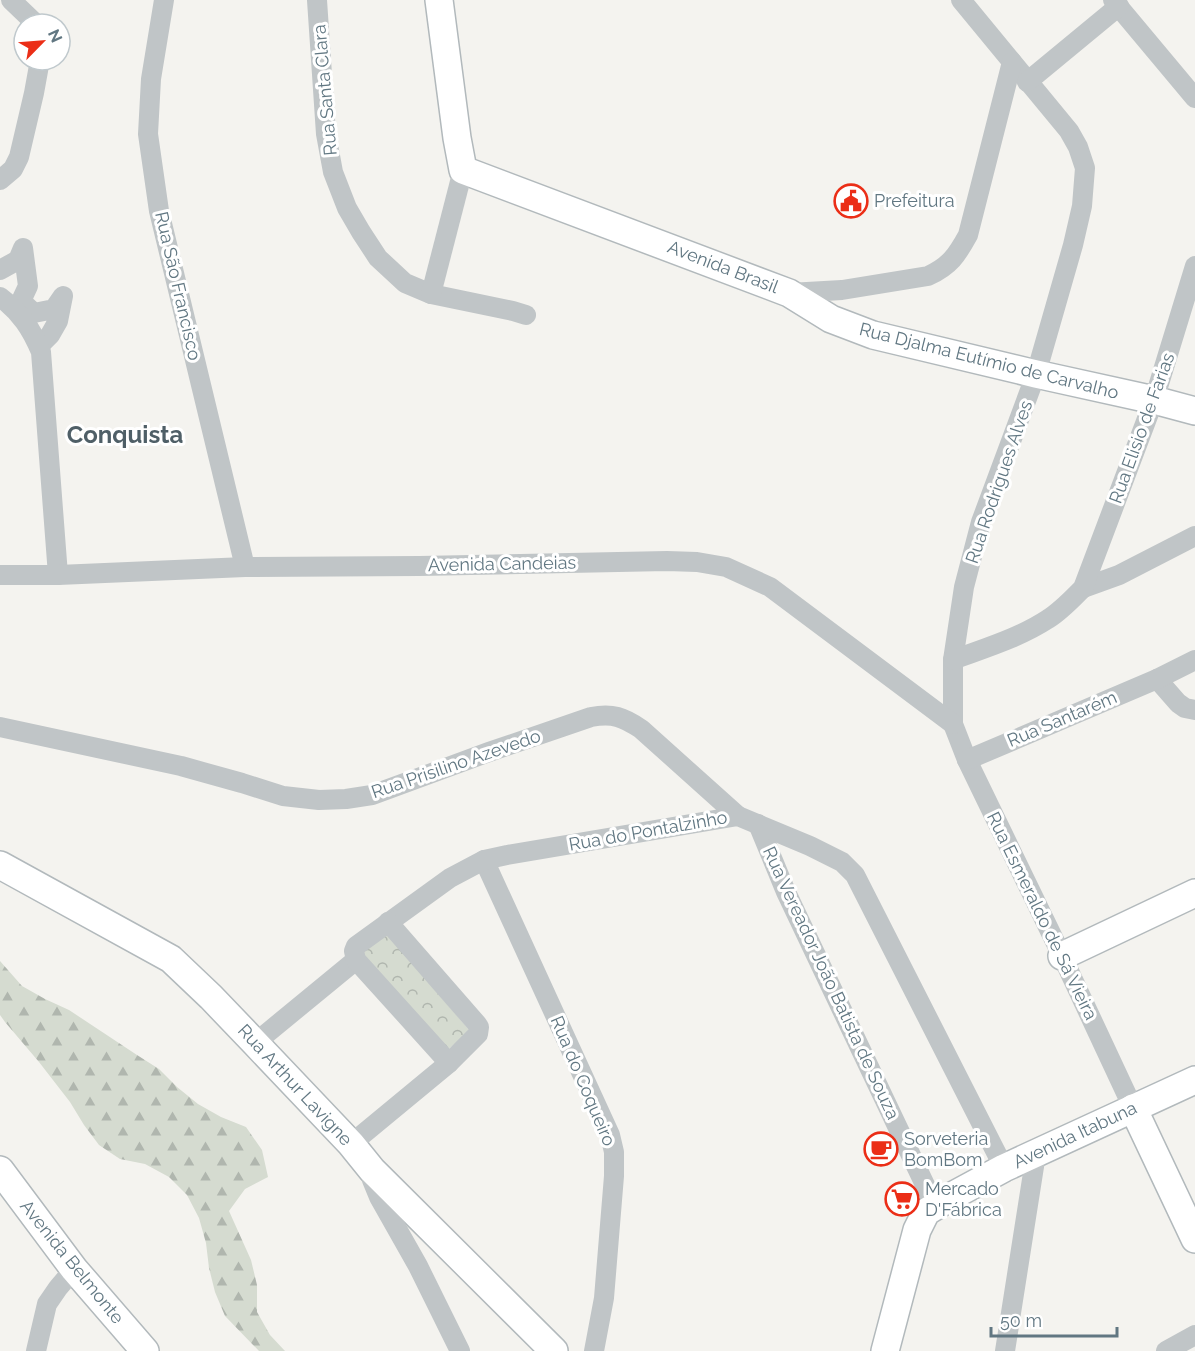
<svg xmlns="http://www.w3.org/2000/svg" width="1195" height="1351" font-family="Raleway,sans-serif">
<defs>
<pattern id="forest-firs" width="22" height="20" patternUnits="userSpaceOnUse" patternTransform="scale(1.5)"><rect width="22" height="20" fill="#d5dbd0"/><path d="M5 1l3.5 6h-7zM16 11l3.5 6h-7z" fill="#b0b6ae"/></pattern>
<pattern id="park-crowns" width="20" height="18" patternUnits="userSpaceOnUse" patternTransform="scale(1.5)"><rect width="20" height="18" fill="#d5dbd0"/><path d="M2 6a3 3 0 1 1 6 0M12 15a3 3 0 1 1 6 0" fill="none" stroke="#b0b6ae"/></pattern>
</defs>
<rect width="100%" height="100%" fill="#f4f3ef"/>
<polygon fill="url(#forest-firs)" points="0,961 22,986 45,999 69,1010 137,1055 159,1069 177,1087 198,1104 221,1117 246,1127 262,1150 268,1177 245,1189 229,1211 251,1260 257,1285 257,1312 270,1335 285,1351 259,1351 225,1316 215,1292 209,1268 206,1243 199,1218 187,1195 169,1177 145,1164 120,1159 99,1145 84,1125 70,1102 39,1062 5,1022 0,1015"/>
<polygon fill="url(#park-crowns)" points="386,933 470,1031 445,1052 361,954"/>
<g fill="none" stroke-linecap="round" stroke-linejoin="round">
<g stroke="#b2b9bc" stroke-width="30">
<g id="secondary">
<polyline points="439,0 457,138 463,170 789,293 831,319 873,335 1036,374 1154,400 1195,411"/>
<polyline points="0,865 171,959 211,997 255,1043 351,1144 372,1170 554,1351"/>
<polyline points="1062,956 1195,893"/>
<polyline points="1133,1108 1195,1239"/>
<polyline points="0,1170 74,1269 145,1351"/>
<polyline points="885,1351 917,1230 926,1212 954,1195 1004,1168 1195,1080"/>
</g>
</g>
<g stroke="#c0c5c7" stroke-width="20">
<polyline points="11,0 36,24"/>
<polyline points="164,0 151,79 148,134 159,211 245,567"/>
<polyline points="317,0 326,134 333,172 347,208 361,232 378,258 405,283 431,294 513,311 526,315"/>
<polyline points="961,0 1069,131 1078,147 1085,168 1082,206 1073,245 1036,374 981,522 964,587 953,660 953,724 967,760 1062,956 1133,1108"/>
<polyline points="1113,0 1195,98"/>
<polyline points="1027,82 1119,6"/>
<polyline points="0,180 13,169 19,157 34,93 40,60"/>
<polyline points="0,270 18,260 23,248 28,286 21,301 34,313 54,309 63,296 58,321 50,335 39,346"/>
<path d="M789,293l53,-3 86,-14c22,-10 29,-21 40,-41l44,-173"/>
<polyline points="431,294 463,170"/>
<path d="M0,297c21,16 31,31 41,55l17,223"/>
<polyline points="0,575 58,575 245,567 419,566 667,561 697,562 726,567 770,587 953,724"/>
<polyline points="1083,588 1119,575 1195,536"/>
<path d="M953,660c32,-12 66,-22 95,-41 13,-8 24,-20 35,-31l71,-188 41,-134"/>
<polyline points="1157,679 1178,703 1185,708 1195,710"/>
<path d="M0,727l181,39 61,17 41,13 36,4 27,-1 26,-4 117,-43 102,-35c22,-4 32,0 50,12l97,87"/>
<polyline points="967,760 1157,679 1195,660"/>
<polyline points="758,824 786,892 935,1206"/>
<polyline points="484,860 610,1135 614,1152 614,1176 604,1298 594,1351"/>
<polyline points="255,1043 356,960"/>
<polyline points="449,1063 356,960 354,951 356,946 450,878 484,860 507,855 738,816 810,846 842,862 855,875 1004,1168"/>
<polyline points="351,1144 449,1063 478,1034 479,1027 477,1024 388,922"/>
<polyline points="372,1170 372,1180 379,1197 418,1266 460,1351"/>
<polyline points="36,1351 47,1304 58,1288 74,1269"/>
<polyline points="1005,1351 1036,1154"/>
<polyline points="1166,1351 1195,1335"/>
</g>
<use href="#secondary" stroke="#fff" stroke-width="27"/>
</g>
<defs>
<g id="civic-ring" transform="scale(1.725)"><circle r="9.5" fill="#fff" stroke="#eb2e17" stroke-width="1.5"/><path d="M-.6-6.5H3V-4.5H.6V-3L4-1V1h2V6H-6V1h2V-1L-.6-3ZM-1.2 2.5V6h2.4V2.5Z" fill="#eb2e17"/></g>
<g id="cafe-ring" transform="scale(1.725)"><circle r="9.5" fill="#fff" stroke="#eb2e17" stroke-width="1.5"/><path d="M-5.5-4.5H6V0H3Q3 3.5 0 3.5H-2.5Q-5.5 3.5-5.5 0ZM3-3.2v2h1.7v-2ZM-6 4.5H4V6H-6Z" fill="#eb2e17"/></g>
<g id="supermarket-ring" transform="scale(1.725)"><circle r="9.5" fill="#fff" stroke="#eb2e17" stroke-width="1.5"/><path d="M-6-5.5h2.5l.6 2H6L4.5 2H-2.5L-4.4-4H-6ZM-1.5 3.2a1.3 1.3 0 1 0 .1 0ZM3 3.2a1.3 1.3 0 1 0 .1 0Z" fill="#eb2e17"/></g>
</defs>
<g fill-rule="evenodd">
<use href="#civic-ring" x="851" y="201"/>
<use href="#cafe-ring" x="881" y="1149"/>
<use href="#supermarket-ring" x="902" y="1199"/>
</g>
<g text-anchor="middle" stroke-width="6" stroke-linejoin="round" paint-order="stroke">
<g font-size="18" fill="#617782" stroke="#fff">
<text transform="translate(325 90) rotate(-95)" y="6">Rua Santa Clara</text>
<text transform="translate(723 267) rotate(21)" y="6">Avenida Brasil</text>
<text transform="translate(178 286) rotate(77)" y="6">Rua São Francisco</text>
<text transform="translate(989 361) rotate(14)" y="6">Rua Djalma Eutímio de Carvalho</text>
<text transform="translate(1142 428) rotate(-70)" y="6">Rua Elisio de Farias</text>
<text transform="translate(999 482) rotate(-71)" y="6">Rua Rodrigues Alves</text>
<text transform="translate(502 564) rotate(-1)" y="6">Avenida Candeias</text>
<text transform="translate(1062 719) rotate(-23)" y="6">Rua Santarém</text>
<text transform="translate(456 764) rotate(-19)" y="6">Rua Prisilino Azevedo</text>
<text transform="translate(648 831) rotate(-10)" y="6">Rua do Pontalzinho</text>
<text transform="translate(1042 916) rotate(64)" y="6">Rua Esmeraldo de Sá Vieira</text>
<text transform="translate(831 983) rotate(65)" y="6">Rua Vereador João Batista de Souza</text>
<text transform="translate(583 1081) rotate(67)" y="6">Rua do Coqueiro</text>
<text transform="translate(295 1085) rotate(47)" y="6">Rua Arthur Lavigne</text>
<text transform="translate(1075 1135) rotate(-25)" y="6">Avenida Itabuna</text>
<text transform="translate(72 1262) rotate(51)" y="6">Avenida Belmonte</text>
</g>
<g font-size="18" fill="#617782" stroke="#fff" text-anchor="start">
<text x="874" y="207">Prefeitura</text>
<text x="904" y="1145">Sorveteria<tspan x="904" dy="21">BomBom</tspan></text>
<text x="925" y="1195">Mercado<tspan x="925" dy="21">D'Fábrica</tspan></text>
</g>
<g font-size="24" font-weight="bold" fill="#4f5f67" stroke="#fff">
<text x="125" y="443">Conquista</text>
</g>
</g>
<g transform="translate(42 42) rotate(65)"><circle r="28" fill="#ffffff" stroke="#c0c9cd" stroke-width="1.5"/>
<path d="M0-4.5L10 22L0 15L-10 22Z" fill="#eb2e17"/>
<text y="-9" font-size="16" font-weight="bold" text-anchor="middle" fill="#617782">N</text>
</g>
<path d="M991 1327v9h126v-9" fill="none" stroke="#617782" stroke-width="3"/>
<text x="1000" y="1327" font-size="18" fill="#617782" stroke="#ffffff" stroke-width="4.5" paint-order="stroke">50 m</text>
</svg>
